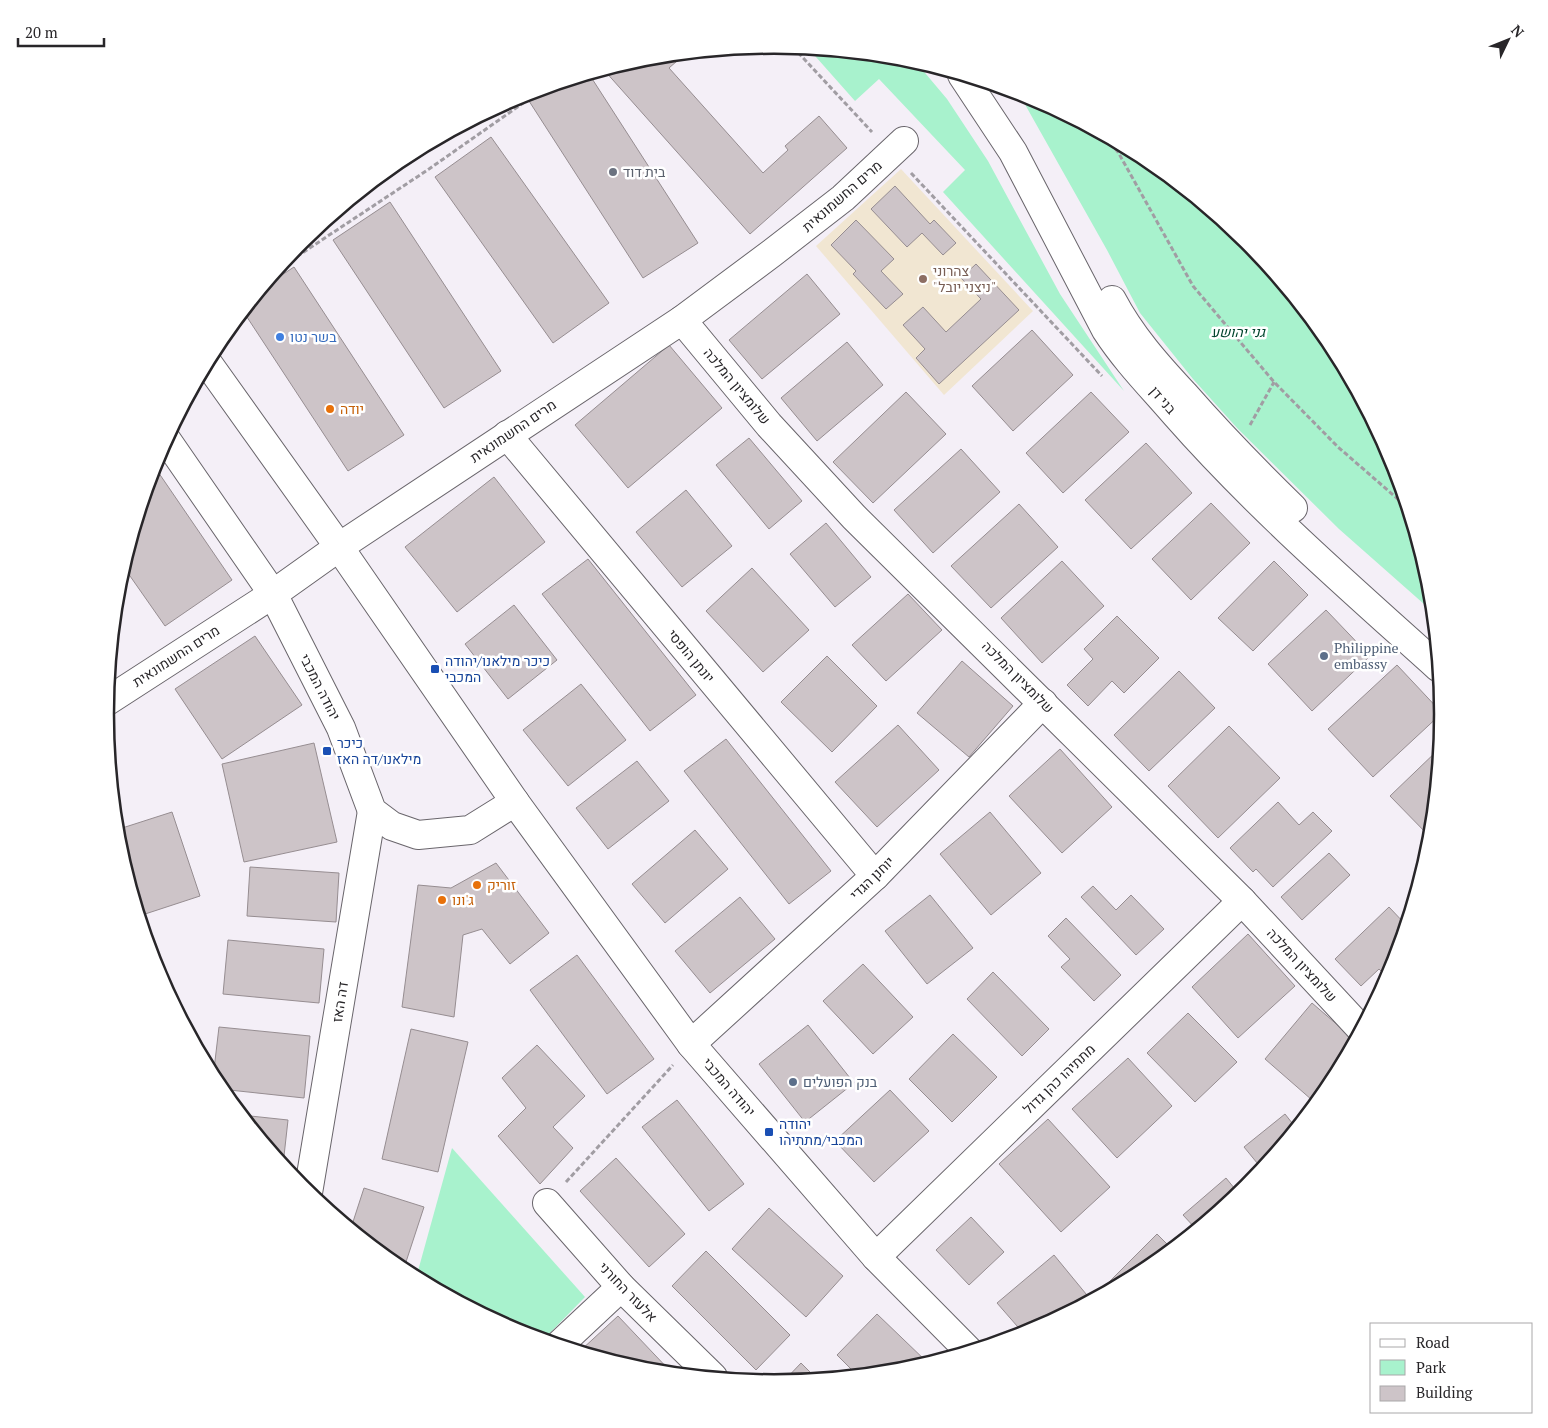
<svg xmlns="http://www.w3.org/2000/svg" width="1548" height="1428" font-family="'PT Serif',Heebo,serif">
<rect width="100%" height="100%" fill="#f4eff7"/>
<polygon fill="#f1e6d2" points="901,169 1033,311 944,395 816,246"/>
<g fill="#a8f2cd">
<polygon points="808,48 905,58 915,61 947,99 988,161 1060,294 1124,391 943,192 965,170 879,79 855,101"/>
<polygon points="1018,92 1030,96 1146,158 1247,241 1330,343 1392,458 1430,584 1433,612 1339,529 1238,429 1193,379 1140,313 1107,250"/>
<polygon points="452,1148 585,1297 543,1340 518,1332 416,1278"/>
</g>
<g fill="#cdc4c8" stroke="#968d91">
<polygon points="685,54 669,68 763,173 788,150 785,146 819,116 847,148 750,234 604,70 644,58"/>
<polygon points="589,74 698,243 643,278 529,101 554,85"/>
<polygon points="491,137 609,303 553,343 435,177"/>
<polygon points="895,186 930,224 934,220 956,243 943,255 922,233 907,247 871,209"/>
<polygon points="390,202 501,371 444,408 333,240"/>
<polygon points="856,220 894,259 881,271 903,294 886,309 853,274 856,271 831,245"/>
<polygon points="976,264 1019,310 939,384 916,358 925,349 903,325 923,307 946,332 981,299 961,278"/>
<polygon points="294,267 404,435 348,471 243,311 262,288"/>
<polygon points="807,274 840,314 762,379 729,340"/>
<polygon points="1032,330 1073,375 1013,431 972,386"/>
<polygon points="847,342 883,385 817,441 781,398"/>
<polygon points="669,345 722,408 628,488 575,425"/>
<polygon points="906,392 946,434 873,503 833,462"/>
<polygon points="1091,392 1129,432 1063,493 1026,453"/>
<polygon points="749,438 802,501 769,529 716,465"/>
<polygon points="1146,443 1192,493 1131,549 1085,500"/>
<polygon points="961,449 1000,492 933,553 894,510"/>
<polygon points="154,466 232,580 165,626 123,566"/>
<polygon points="494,477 545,542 457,612 405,547"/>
<polygon points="686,490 732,546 682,587 636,532"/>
<polygon points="1211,503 1250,543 1191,600 1152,559"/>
<polygon points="1019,504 1058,547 991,608 951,566"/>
<polygon points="826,523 871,577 835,607 790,554"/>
<polygon points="588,559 696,695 650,731 542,594"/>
<polygon points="1062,561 1104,606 1042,663 1001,618"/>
<polygon points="1274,561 1308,595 1253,651 1218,618"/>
<polygon points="752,568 809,630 763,672 706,611"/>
<polygon points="908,594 942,630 886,681 852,645"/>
<polygon points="514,605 557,660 508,699 465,644"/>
<polygon points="1326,610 1370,656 1312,711 1268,664"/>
<polygon points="1117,616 1159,658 1124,693 1112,681 1088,706 1067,685 1093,659 1084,649"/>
<polygon points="255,636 302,705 222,759 175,689"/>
<polygon points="827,656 877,706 832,752 781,702"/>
<polygon points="962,661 1013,706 969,757 917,713"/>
<polygon points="1397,665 1442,713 1373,777 1328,729"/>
<polygon points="1179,671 1215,708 1149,771 1114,735"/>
<polygon points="581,684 626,740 568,786 523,730"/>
<polygon points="898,725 939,770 877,827 835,782"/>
<polygon points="1229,726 1280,778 1218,838 1168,786"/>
<polygon points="726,739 831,871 789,904 684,771"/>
<polygon points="314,743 337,842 244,862 222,764"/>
<polygon points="1440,748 1431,838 1390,796"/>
<polygon points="1060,749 1112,807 1062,853 1009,796"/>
<polygon points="637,761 669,801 608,849 576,808"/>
<polygon points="1278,802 1299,825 1313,812 1332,831 1273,887 1256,869 1253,872 1230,848"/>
<polygon points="172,812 200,896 139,916 118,844 116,830"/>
<polygon points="990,812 1041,873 991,915 940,854"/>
<polygon points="695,830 728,869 665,923 632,884"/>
<polygon points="1329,853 1350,875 1302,920 1281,897"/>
<polygon points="496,863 549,933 510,964 482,929 463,935 454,1017 402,1007 418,885 451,888"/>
<polygon points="250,867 339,873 336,922 247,916"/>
<polygon points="1093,886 1116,910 1131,895 1164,929 1136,955 1081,897"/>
<polygon points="930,895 973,948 927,984 885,931"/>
<polygon points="740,897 775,939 710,993 675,951"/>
<polygon points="1389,907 1406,925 1392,970 1388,978 1379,969 1361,986 1335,959"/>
<polygon points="1066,918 1121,975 1094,1001 1061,967 1070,959 1048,936"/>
<polygon points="1248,934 1295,986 1238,1038 1192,987"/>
<polygon points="228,940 324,949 319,1003 223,994"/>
<polygon points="577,955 654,1059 607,1094 530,990"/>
<polygon points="863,964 913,1017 873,1054 823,1001"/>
<polygon points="993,972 1049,1029 1022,1056 967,999"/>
<polygon points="1312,1003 1355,1040 1340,1067 1312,1100 1265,1059"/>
<polygon points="1188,1013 1237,1062 1195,1102 1147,1053"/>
<polygon points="808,1025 854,1083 805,1122 759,1064"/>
<polygon points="219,1027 310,1036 304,1098 220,1089 213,1078"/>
<polygon points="411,1029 468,1042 438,1172 382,1159"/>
<polygon points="953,1034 997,1077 952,1122 909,1079"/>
<polygon points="537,1045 585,1096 553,1127 573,1148 540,1184 498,1136 526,1108 502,1078"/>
<polygon points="1128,1058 1172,1106 1117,1158 1072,1109"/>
<polygon points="890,1090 929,1131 874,1182 835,1141"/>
<polygon points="677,1100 744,1184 709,1211 642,1127"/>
<polygon points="1285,1114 1296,1128 1262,1169 1244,1147"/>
<polygon points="241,1115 288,1120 283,1165"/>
<polygon points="1048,1119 1110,1187 1061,1232 999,1164"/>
<polygon points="616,1158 685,1234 649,1267 580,1191"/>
<polygon points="1226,1178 1239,1194 1196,1229 1183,1215"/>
<polygon points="364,1188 424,1207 403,1271 351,1228"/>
<polygon points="769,1208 843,1276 806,1317 732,1249"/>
<polygon points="971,1217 1004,1252 969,1285 936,1250"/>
<polygon points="1157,1234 1172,1249 1145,1270 1110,1289 1106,1285"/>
<polygon points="706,1251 790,1335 756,1370 672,1286"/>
<polygon points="1054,1255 1091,1300 1024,1334 997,1303"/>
<polygon points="877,1314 928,1363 904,1370 857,1375 837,1355"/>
<polygon points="618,1316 672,1373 643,1370 580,1351"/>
<polygon points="801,1363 817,1379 783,1382"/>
</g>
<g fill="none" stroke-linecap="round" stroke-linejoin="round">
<g stroke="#69656b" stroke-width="30">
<g id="minor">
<path d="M962,75l51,77 93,178c20,31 46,57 70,85 80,91 172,171 262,252"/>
<path d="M1112,300c19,36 45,65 72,94 35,40 71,77 109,114"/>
<polyline points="682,320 769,425 854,517 1242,901 1361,1029"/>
<polyline points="207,362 339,547 515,802 691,1044 876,1257 969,1351"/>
<polyline points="507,435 875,876"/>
<polyline points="166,439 273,594 341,728 372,811 392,826 418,835 470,830 515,802"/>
<polyline points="106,702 273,594 339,547 682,320 772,253 843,198 904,141"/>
<polyline points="691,1044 875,876 1043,703"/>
<polyline points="308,1193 372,811"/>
<polyline points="547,1203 621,1287 713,1377"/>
<polyline points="876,1257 1242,901"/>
<polyline points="559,1345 621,1287"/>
</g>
</g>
<g stroke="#a19da3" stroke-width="3" stroke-dasharray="5 2.5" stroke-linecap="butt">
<polyline points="793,47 872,132"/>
<polyline points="1106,137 1118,152 1193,286 1274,382 1338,447 1407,507"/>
<polyline points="911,173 1102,376"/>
<polyline points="278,269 429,169 546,87"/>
<polyline points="1250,425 1274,382"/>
<polyline points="566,1182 673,1065"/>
</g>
<use href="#minor" stroke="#fff" stroke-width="28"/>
</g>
<circle fill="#6b7280" stroke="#fff" stroke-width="2" cx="613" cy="172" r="5"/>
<circle fill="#8d6e63" stroke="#fff" stroke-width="2" cx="923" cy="279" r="5"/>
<circle fill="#3f7fe0" stroke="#fff" stroke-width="2" cx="280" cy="337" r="5"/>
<g fill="#e8710a" stroke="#fff" stroke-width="2">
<circle cx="330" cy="409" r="5"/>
<circle cx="477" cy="885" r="5"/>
<circle cx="442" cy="900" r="5"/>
</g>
<g fill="#5c6f8a" stroke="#fff" stroke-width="2">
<circle cx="1324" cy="656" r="5"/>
<circle cx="793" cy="1082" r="5"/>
</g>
<g fill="#1a4fb4" stroke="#fff" stroke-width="2">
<rect x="430" y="664" width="10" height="10" rx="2.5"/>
<rect x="322" y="746" width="10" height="10" rx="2.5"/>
<rect x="764" y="1127" width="10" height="10" rx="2.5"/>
</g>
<g text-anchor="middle" stroke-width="5" stroke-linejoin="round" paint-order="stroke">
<g font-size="14" fill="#5b616d" stroke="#fff" text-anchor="start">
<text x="623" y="177">בית דוד</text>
</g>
<g font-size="14" fill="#282629" stroke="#fff">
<text transform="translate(842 196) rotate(-41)" y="5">מרים החשמונאית</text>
<text transform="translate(737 386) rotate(50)" y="5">שלומציון המלכה</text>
<text transform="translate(1163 400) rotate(49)" y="5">בני דן</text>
<text transform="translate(513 431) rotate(-34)" y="5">מרים החשמונאית</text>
<text transform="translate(176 656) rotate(-33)" y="5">מרים החשמונאית</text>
<text transform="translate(691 656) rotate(50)" y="5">יונתן הופסי</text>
<text transform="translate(1018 677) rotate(45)" y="5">שלומציון המלכה</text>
<text transform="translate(320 687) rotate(63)" y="5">יהודה המכבי</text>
<text transform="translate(872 878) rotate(-44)" y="5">יוחנן הגדי</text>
<text transform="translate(1302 965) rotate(47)" y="5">שלומציון המלכה</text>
<text transform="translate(340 1002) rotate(-81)" y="5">דה האז</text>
<text transform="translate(1059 1079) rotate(-44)" y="5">מתתיהו כהן גדול</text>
<text transform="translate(729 1087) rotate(49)" y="5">יהודה המכבי</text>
<text transform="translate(628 1292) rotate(46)" y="5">אלעזר החורני</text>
</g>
<g font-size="14" fill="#785e54" stroke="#fff" text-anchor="start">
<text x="933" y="276">צהרוני<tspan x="933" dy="16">"ניצני יובל"</tspan></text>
</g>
<g font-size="14" font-style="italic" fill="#01452d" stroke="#fff">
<text x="1238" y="337">גני יהושע</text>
</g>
<g font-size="14" fill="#366cbe" stroke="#fff" text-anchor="start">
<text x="290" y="342">בשר נטו</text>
</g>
<g font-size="14" fill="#c56008" stroke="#fff" text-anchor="start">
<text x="340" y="414">יודה</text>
<text x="487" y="890">זוריק</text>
<text x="452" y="905">ג'ונו</text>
</g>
<g font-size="14" fill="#4e5e75" stroke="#fff" text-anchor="start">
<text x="1334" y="653">Philippine<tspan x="1334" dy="16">embassy</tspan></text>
<text x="803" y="1087">בנק הפועלים</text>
</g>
<g font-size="14" fill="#164399" stroke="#fff" text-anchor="start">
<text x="445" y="666">כיכר מילאנו/יהודה<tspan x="445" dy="16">המכבי</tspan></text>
<text x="337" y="748">כיכר<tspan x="337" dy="16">מילאנו/דה האז</tspan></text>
<text x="779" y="1129">יהודה<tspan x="779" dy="16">המכבי/מתתיהו</tspan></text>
</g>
</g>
<path d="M0 0H1548V1428H0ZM114 714a660 660 0 1 1 1320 0a660 660 0 1 1-1320 0Z" fill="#fff" fill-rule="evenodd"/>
<path fill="none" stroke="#282629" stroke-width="2.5" d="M114 714a660 660 0 1 1 1320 0a660 660 0 1 1-1320 0Z"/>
<rect x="1370" y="1323" width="162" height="90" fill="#ffffff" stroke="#a9a8a9"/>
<rect x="1380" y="1339" width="25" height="8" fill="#ffffff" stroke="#a9a8a9"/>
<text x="1416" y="1348" font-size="15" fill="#282629">Road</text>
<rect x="1380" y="1360" width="25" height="15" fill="#a8f2cd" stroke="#a9a8a9"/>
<text x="1416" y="1373" font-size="15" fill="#282629">Park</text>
<rect x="1380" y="1386" width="25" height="15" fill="#cdc4c8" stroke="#a9a8a9"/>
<text x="1416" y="1398" font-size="15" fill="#282629">Building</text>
<g transform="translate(1508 40) rotate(47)" stroke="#ffffff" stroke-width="4" paint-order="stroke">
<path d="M0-4L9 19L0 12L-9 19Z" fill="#282629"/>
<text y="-8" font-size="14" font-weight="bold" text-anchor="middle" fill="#282629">N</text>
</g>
<path d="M18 38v8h86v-8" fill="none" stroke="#282629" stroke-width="2.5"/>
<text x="25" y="38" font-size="15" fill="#282629" stroke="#ffffff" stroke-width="4" paint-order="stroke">20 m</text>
</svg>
